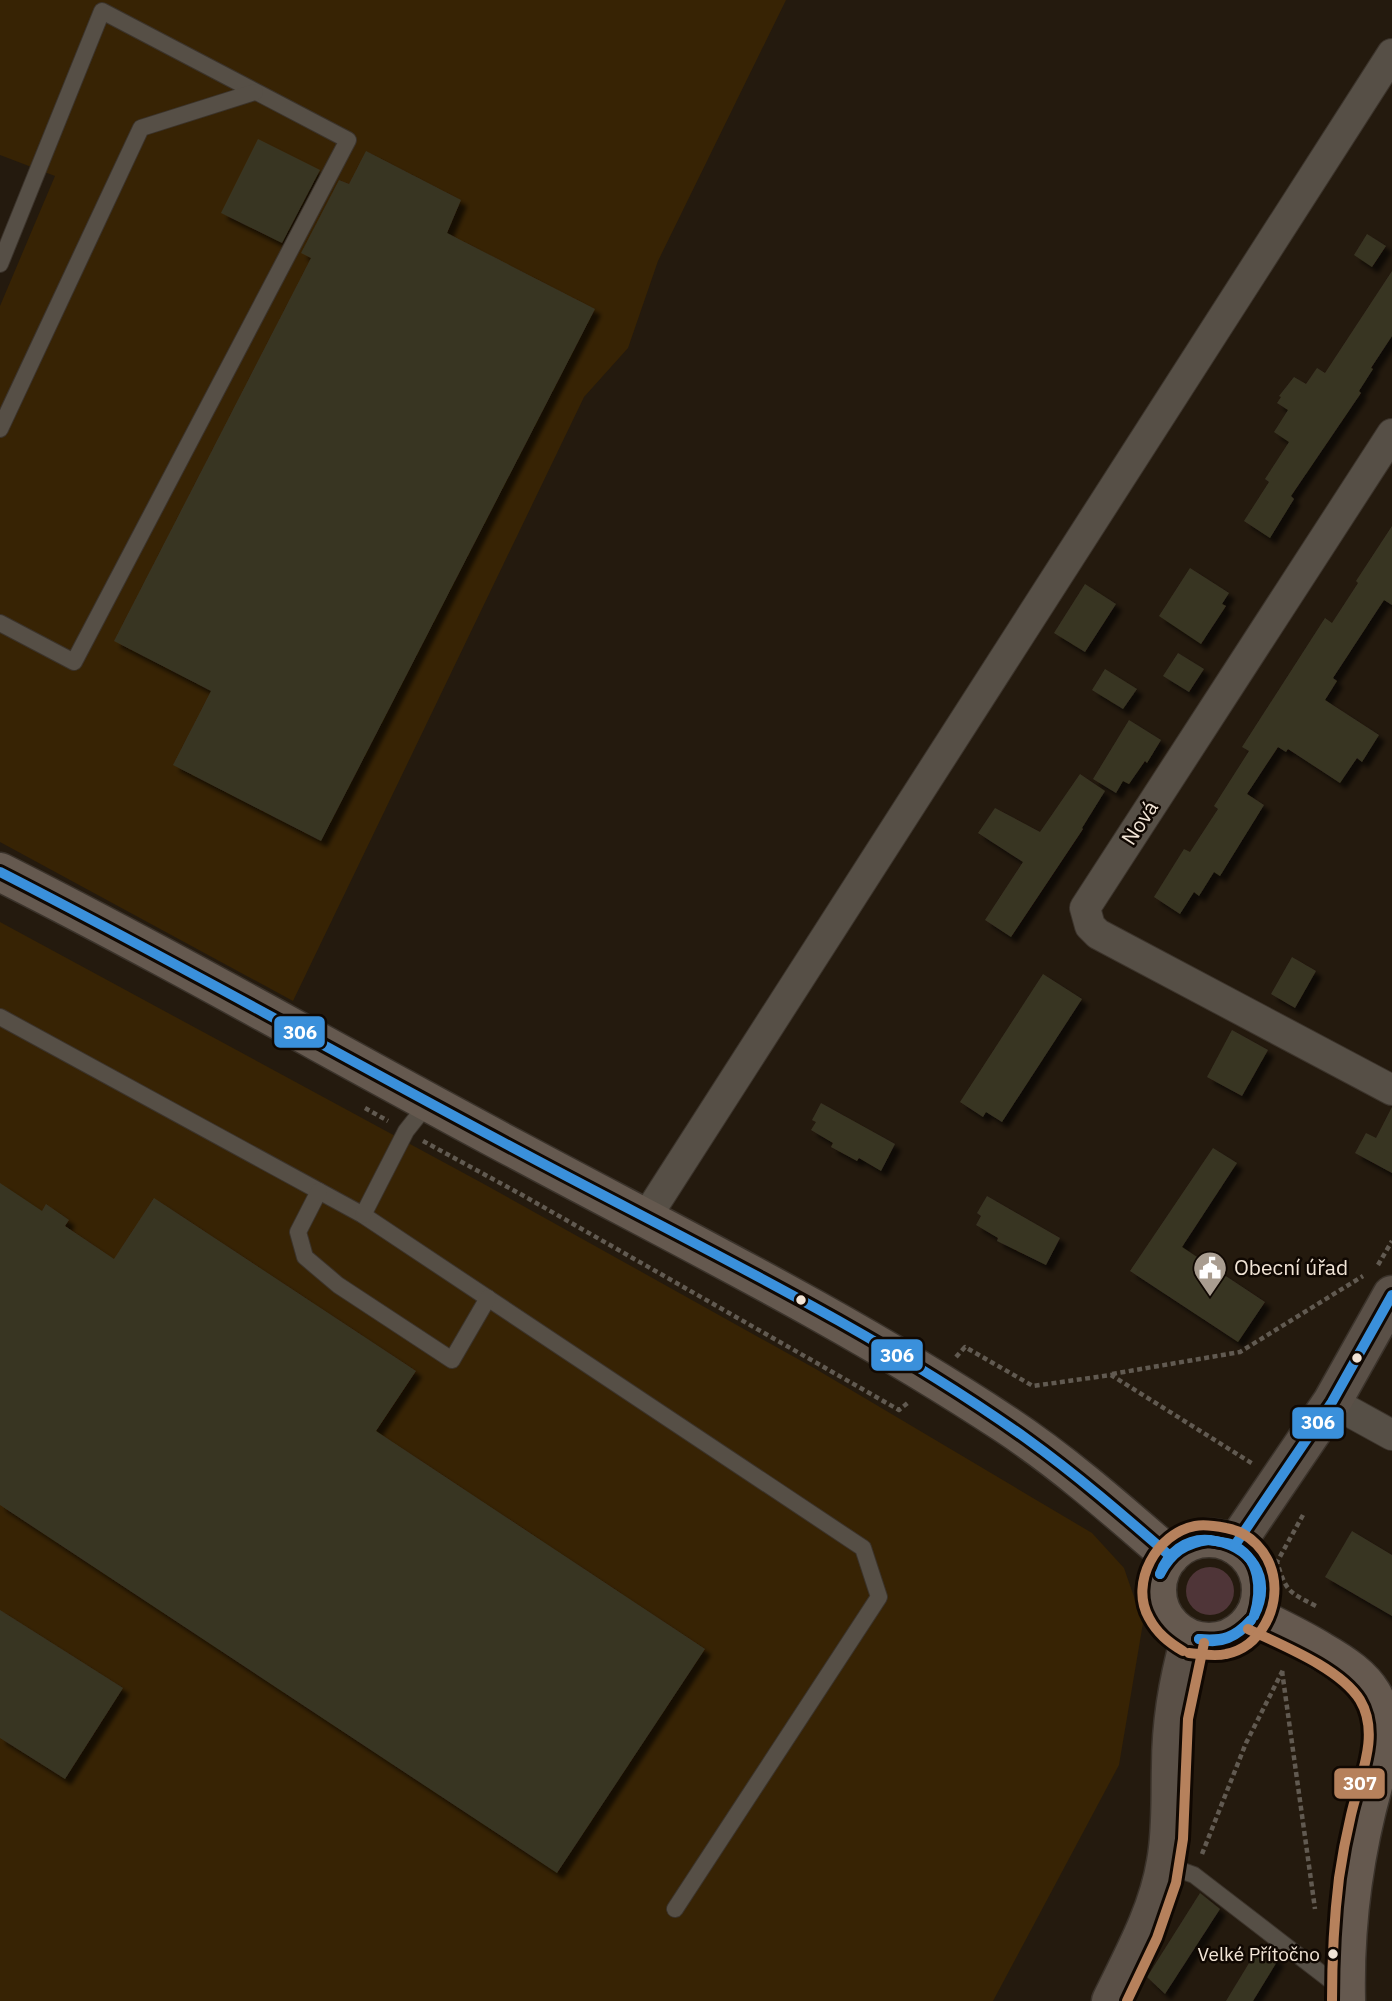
<svg xmlns="http://www.w3.org/2000/svg" width="1392" height="2001" font-family="'IBM Plex Sans',sans-serif">
<defs>
<filter id="shadow"><feDropShadow dx="6" dy="6" stdDeviation="2" flood-color="#0009"/></filter>
</defs>
<rect width="100%" height="100%" fill="#241a0e"/>
<g fill="#372304">
<polygon points="0,0 786,0 658,261 628,348 584,397 293,1001 0,842 0,306 55,176 0,155"/>
<polygon points="0,922 482,1183 814,1368 1092,1533 1124,1568 1143,1623 1119,1765 993,2001 0,2001"/>
</g>
<circle fill="#4f3538" cx="1210" cy="1591" r="24"/>
<g fill="#393424" filter="url(#shadow)">
<polygon points="258,139 320,170 282,243 221,213"/>
<polygon points="366,151 461,200 447,233 595,309 321,841 173,765 211,691 114,641 311,258 301,253 339,180 349,184"/>
<polygon points="1367,234 1386,246 1372,267 1354,255"/>
<polygon points="1392,271 1392,336 1371,368 1373,369 1359,391 1361,393 1291,496 1294,499 1270,538 1244,521 1269,482 1265,479 1289,442 1274,432 1288,410 1277,403 1281,397 1279,396 1294,377 1306,384 1317,368 1325,373"/>
<polygon points="1392,526 1392,605 1384,600 1333,678 1337,681 1325,700 1379,735 1362,762 1357,758 1340,783 1288,749 1286,752 1278,747 1247,794 1264,805 1220,876 1214,872 1199,896 1194,892 1180,914 1154,897 1184,849 1190,852 1218,809 1214,806 1249,751 1242,747 1325,618 1332,623 1358,583 1356,581"/>
<polygon points="1190,568 1229,593 1222,604 1226,606 1201,644 1159,616"/>
<polygon points="1085,584 1116,604 1085,652 1054,633"/>
<polygon points="1178,653 1204,669 1189,692 1163,676"/>
<polygon points="1105,669 1137,689 1123,709 1092,690"/>
<polygon points="1129,720 1161,740 1147,763 1145,761 1129,784 1123,781 1116,793 1093,779"/>
<polygon points="1080,774 1105,791 1082,828 1083,829 1011,937 985,920 1023,862 978,833 995,808 1040,832"/>
<polygon points="1292,957 1316,971 1295,1008 1271,994"/>
<polygon points="1043,974 1082,999 1002,1122 986,1112 983,1117 960,1102"/>
<polygon points="1232,1030 1268,1050 1242,1096 1207,1077"/>
<polygon points="821,1103 895,1144 881,1171 859,1158 857,1161 831,1147 833,1143 811,1130 816,1122 812,1120"/>
<polygon points="1392,1107 1392,1173 1355,1153 1366,1133 1376,1138"/>
<polygon points="1213,1148 1237,1163 1182,1247 1265,1302 1238,1342 1130,1271"/>
<polygon points="0,1183 42,1211 46,1204 69,1220 65,1226 114,1259 154,1198 416,1371 376,1431 705,1649 557,1873 0,1505"/>
<polygon points="987,1196 1060,1238 1046,1265 997,1241 998,1238 976,1225 981,1216 977,1213"/>
<polygon points="1352,1531 1392,1555 1392,1616 1325,1577"/>
<polygon points="0,1610 123,1688 65,1779 0,1738"/>
<polygon points="1200,1893 1220,1909 1165,1994 1147,1977"/>
<polygon points="1260,1945 1278,1960 1253,2001 1226,2001"/>
</g>
<g fill="none" stroke-linecap="round" stroke-linejoin="round">
<g stroke="#3b332b" stroke-width="18">
<g id="lane">
<polyline points="0,264 102,11 348,140 74,662 0,623"/>
<polyline points="0,429 141,128 255,92"/>
<polyline points="0,1017 363,1215 863,1548 879,1597 675,1909"/>
<polyline points="319,1191 298,1232 305,1257 338,1285 452,1360 488,1298"/>
<polyline points="363,1215 406,1131 429,1102"/>
<polyline points="1166,1865 1194,1875 1343,1990"/>
</g>
</g>
<g stroke="#3b332b" stroke-width="32">
<g id="street">
<polyline points="1392,434 1085,908 1090,926 1098,934 1392,1090"/>
<polyline points="645,1219 1392,54"/>
<polyline points="1332,1402 1392,1435"/>
</g>
</g>
<g stroke="#3b332b" stroke-width="41">
<g id="secondary">
<polyline points="1235,1545 1332,1402 1392,1295"/>
<path d="M1111,2001c22,-45 47,-90 55,-139 6,-32 4,-64 5,-96 0,-44 7,-85 19,-127"/>
</g>
</g>
<g stroke="#3b332b" stroke-width="41">
<g id="primary">
<path d="M0,872c175,88 344,186 517,278 164,88 332,171 488,274 59,39 112,86 165,132"/>
<circle cx="1209" cy="1590" r="52"/>
<path d="M1254,1616c23,11 46,22 67,35 49,28 67,49 60,108 -25,79 -37,159 -35,242"/>
</g>
</g>
<g stroke="#615a51" stroke-width="4.5" stroke-dasharray="5 3.5" stroke-linecap="butt">
<polyline points="365,1108 388,1121"/>
<polyline points="423,1141 524,1196 899,1410 910,1401"/>
<polyline points="1378,1265 1392,1241"/>
<polyline points="956,1357 965,1347 1033,1386 1111,1375 1253,1464"/>
<polyline points="1112,1374 1240,1352 1363,1276"/>
<path d="M1303,1515l-26,47c9,29 11,30 39,44"/>
<polyline points="1282,1671 1315,1909"/>
<polyline points="1202,1854 1246,1743 1283,1670"/>
</g>
<use href="#lane" stroke="#564f46" stroke-width="16"/>
<use href="#street" stroke="#564f46" stroke-width="30"/>
<use href="#secondary" stroke="#5a5047" stroke-width="38"/>
<use href="#primary" stroke="#65594f" stroke-width="38"/>
<g stroke="#100802" stroke-width="16">
<g id="bus-1">
<path d="M0,872c176,90 348,188 523,281 168,90 350,176 504,286 50,36 97,77 143,117"/>
<path d="M1209,1540c7,1 15,2 22,4 30,13 31,46 23,72"/>
<path d="M1209,1540c41,4 65,37 45,76"/>
<polyline points="1235,1545 1332,1402 1392,1295"/>
<path d="M1160,1574c7,-21 26,-36 49,-34"/>
<path d="M1160,1574c11,-21 25,-31 49,-34"/>
<path d="M1199,1639c24,2 35,-1 52,-19"/>
<path d="M1199,1639c21,7 39,-3 52,-19"/>
</g>
</g>
<g stroke="#100802" stroke-width="16">
<g id="bus-2">
<path d="M1248,1629c33,16 92,39 112,71 21,35 -1,79 -9,115 -5,21 -9,42 -12,63 -5,41 -7,82 -7,123"/>
<path d="M1183,1651c-15,-9 -26,-18 -34,-33 -20,-35 8,-85 46,-92 10,-2 21,0 31,2 24,4 42,24 47,47 7,32 -12,72 -47,79 -12,3 -24,0 -37,-1"/>
<polyline points="1127,2001 1157,1938 1176,1883 1183,1839 1188,1719 1204,1643"/>
</g>
</g>
<use href="#bus-1" stroke="#3a90db" stroke-width="10"/>
<use href="#bus-2" stroke="#b6815c" stroke-width="10"/>
</g>
<defs>
<g id="civic-pin" transform="scale(1.75)"><path d="M0 17L-7.5 6A9.5 9.5 0 1 1 7.5 6Z" fill="#a99d90" stroke="#100802"/><path d="M-.6-6.5H3V-4.5H.6V-3L4-1V1h2V6H-6V1h2V-1L-.6-3ZM-1.2 2.5V6h2.4V2.5Z" fill="#fff"/></g>
</defs>
<g fill-rule="evenodd">
<use href="#civic-pin" x="1210" y="1268"/>
</g>
<g fill="#f1e4d6" stroke="#100802" stroke-width="2.5">
<circle cx="801" cy="1300" r="6"/>
<circle cx="1357" cy="1358" r="6"/>
<circle cx="1333" cy="1954" r="6"/>
</g>
<g text-anchor="middle" stroke-width="5" stroke-linejoin="round" paint-order="stroke">
<g font-size="19" fill="#f1e4d6" stroke="#100802" text-anchor="end">
<text x="1320" y="1961">Velké Přítočno</text>
</g>
<g font-size="21" fill="#f1e4d6" stroke="#100802">
<text transform="translate(1140 823) rotate(-57)" y="7">Nová</text>
</g>
<g font-size="21" fill="#f1e4d6" stroke="#100802" text-anchor="start">
<text x="1234" y="1275">Obecní úřad</text>
</g>
</g>
<g stroke="#100802" stroke-width="2.5">
<rect x="273" y="1015" width="53" height="34" rx="7" fill="#3a90db"/>
<rect x="870" y="1338" width="54" height="34" rx="7" fill="#3a90db"/>
<rect x="1291" y="1406" width="54" height="34" rx="7" fill="#3a90db"/>
<rect x="1333" y="1767" width="53" height="33" rx="7" fill="#b6815c"/>
</g>
<g font-size="19" text-anchor="middle" font-weight="bold" fill="#fff">
<text x="300" y="1039">306</text>
<text x="897" y="1362">306</text>
<text x="1318" y="1429">306</text>
<text x="1360" y="1790">307</text>
</g>
</svg>
